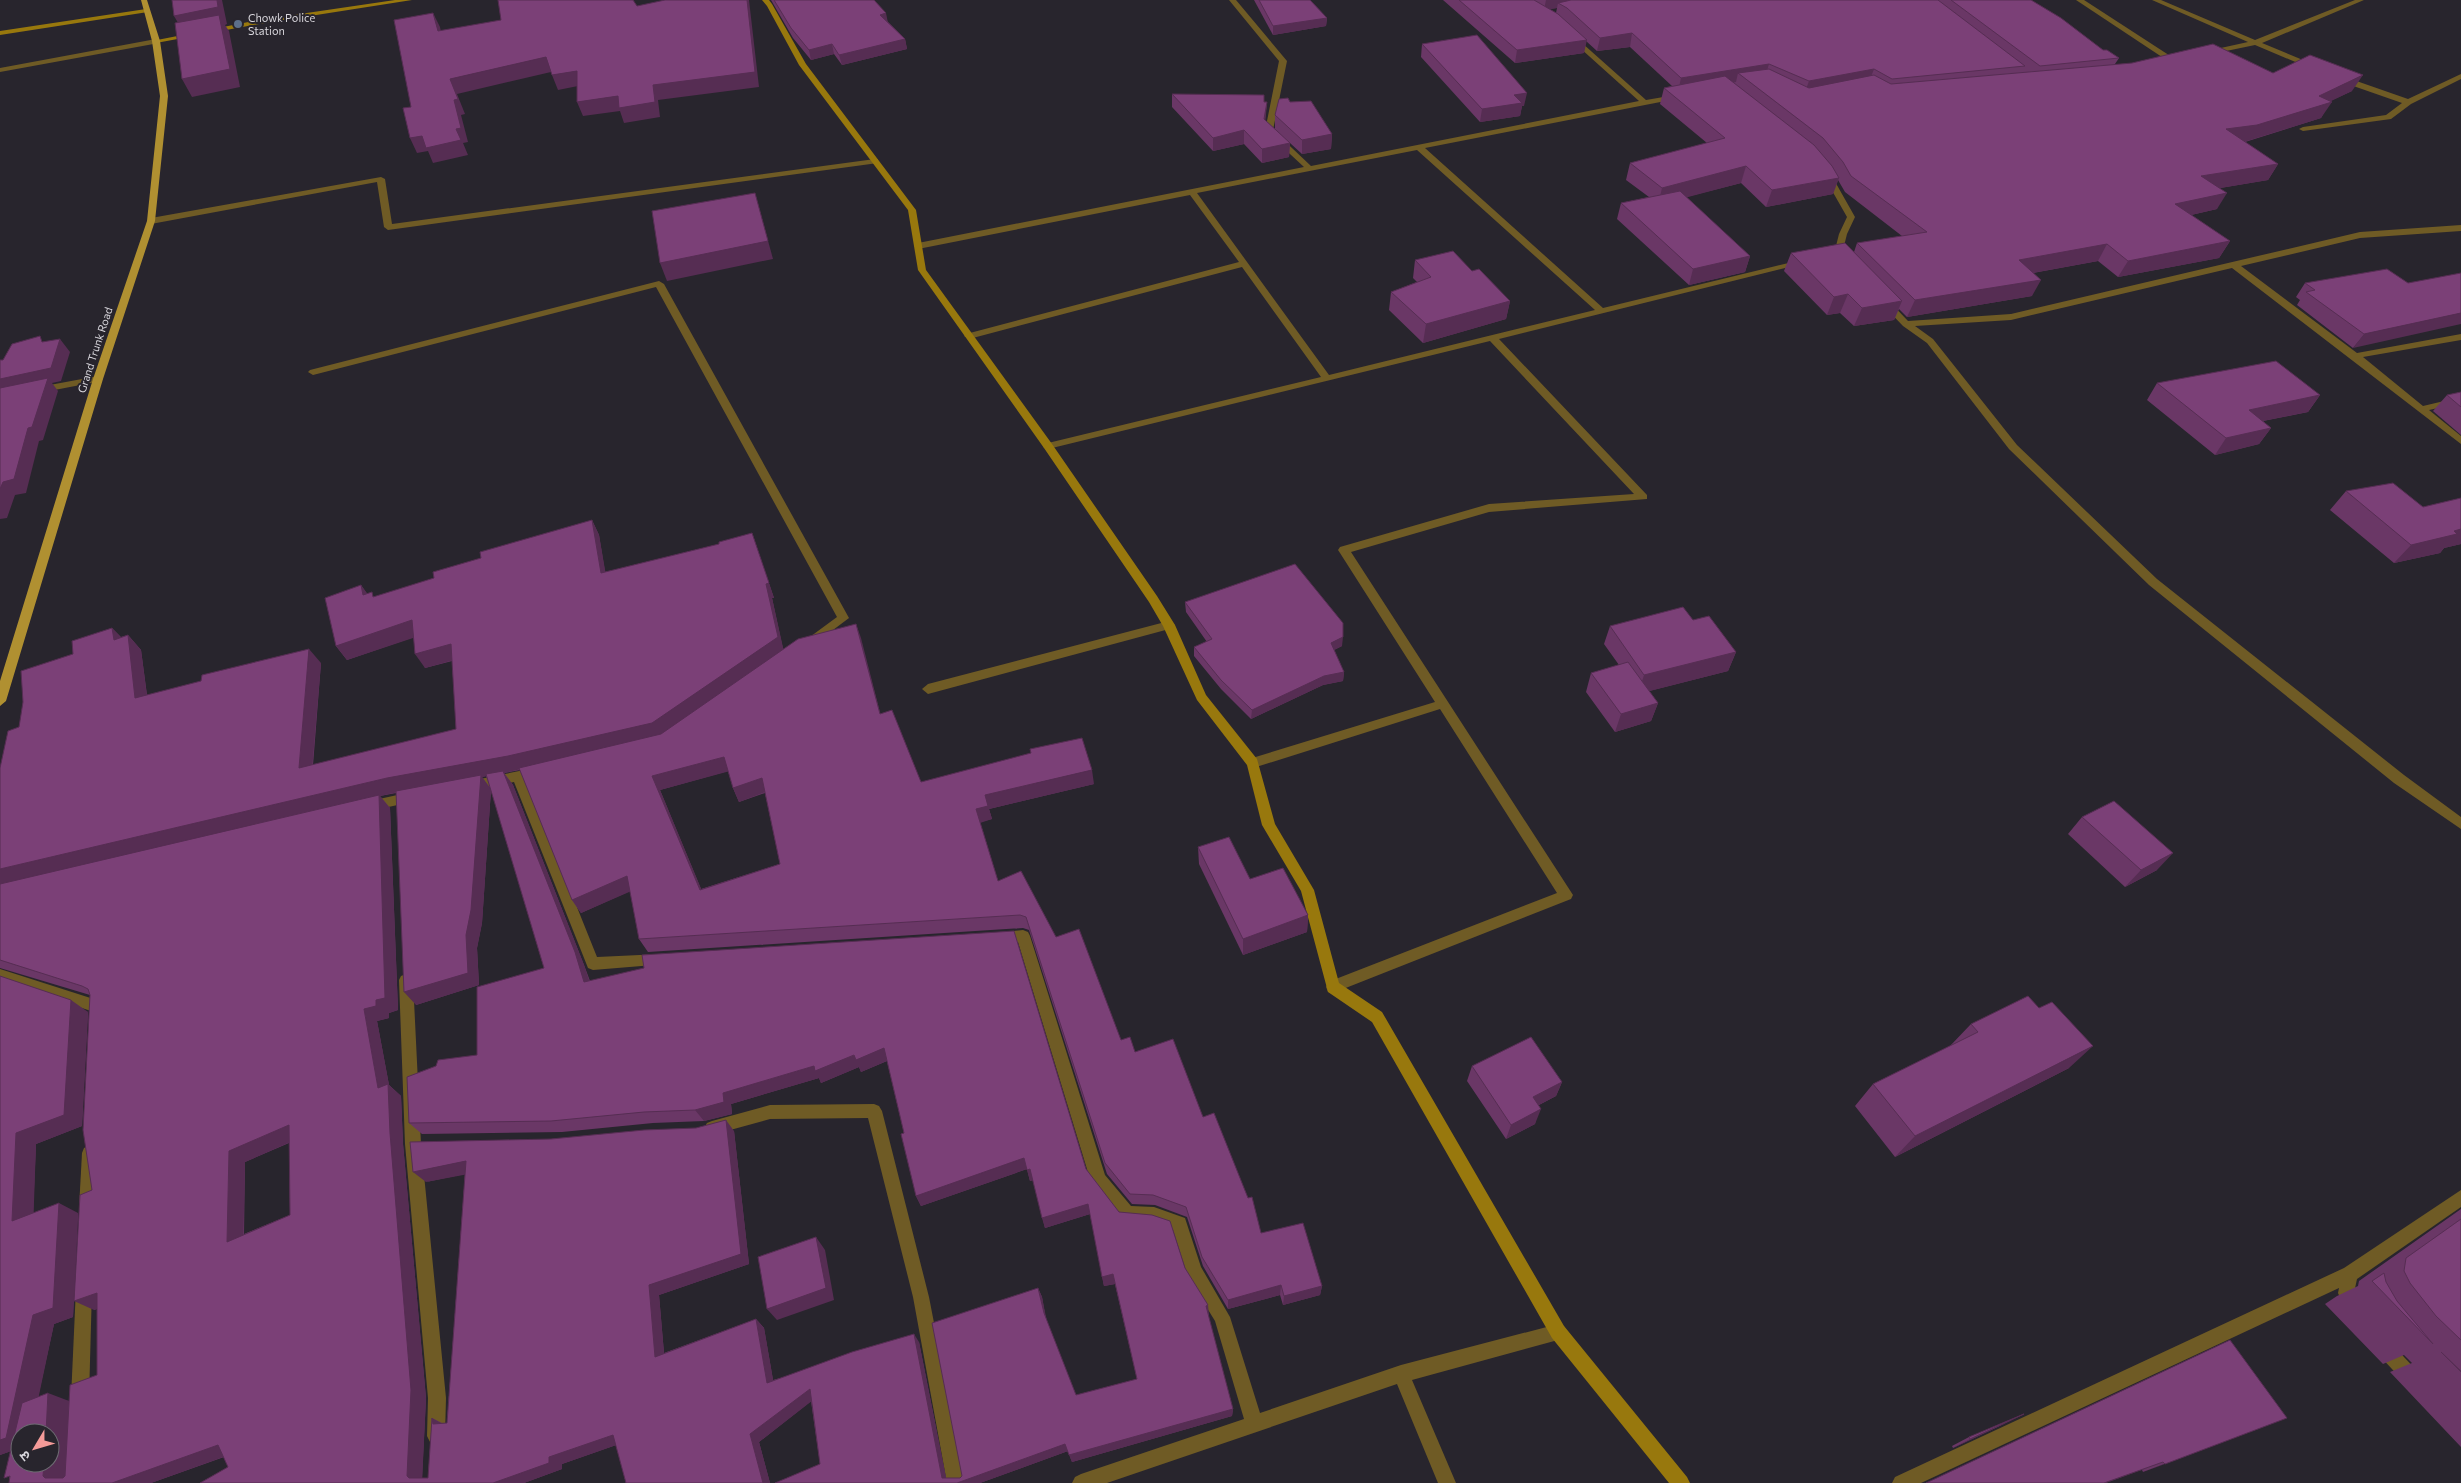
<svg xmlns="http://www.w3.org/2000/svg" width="2461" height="1483" font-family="Commissioner,'Noto Sans Devanagari',sans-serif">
<rect width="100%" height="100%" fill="#28252d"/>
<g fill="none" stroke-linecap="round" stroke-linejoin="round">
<g fill="#6f5b25" fill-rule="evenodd">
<path d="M1229,0h7l51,61 -14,69 38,36 328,-65 -69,-62 -1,-2 4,-2 73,65 35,-6v4l-36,7 -220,43 178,160 198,-48 4,3 -306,76 148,156v4l-158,13 -138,40 222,343 -2,4 -238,94 -5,-1 -2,-5 2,-5 229,-89 -117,-184 -187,59 -4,-1 -2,-4 2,-4 186,-57 -95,-149 -2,-3 2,-3 149,-43 145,-10 -144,-153 -442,108 -4,-1 -1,-2 5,-3 273,-66 -79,-110 -273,72 -5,-3 2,-2 273,-72 -49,-67 -272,54 -4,-3 4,-3 386,-76 -39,-36 14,-70zM1417,150l178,160 -266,65 -132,-182z"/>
<polygon points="2076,0 2084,0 2178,61 2171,63"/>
<polygon points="2152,0 2161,0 2255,40 2355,0 2364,0 2262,43 2315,65 2315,69 2312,69 2255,45 2207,55 2207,51 2248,42"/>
<polygon points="156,39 160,41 159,43 0,72 0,68"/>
<polygon points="2461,74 2461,79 2411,104 2391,119 2303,131 2299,129 2303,127 2386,115 2402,103 2339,81 2339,77 2345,77 2408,99"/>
<polygon points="875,159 878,159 878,163 388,230 384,227 377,182 151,224 147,221 151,218 381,177 385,179 392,224"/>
<polygon points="1823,171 1829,171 1855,217 1847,234 1842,254 1845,258 1841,261 1834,254 1839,234 1847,217 1822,173"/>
<polygon points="2461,225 2461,231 2360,238 2241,266 2357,353 2461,334 2461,340 2363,357 2423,406 2461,397 2461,403 2429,410 2461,436 2461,444 2232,268 2011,320 1915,326 1933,339 2017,445 2157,579 2404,775 2461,817 2461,829 2394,783 2149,585 2009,449 1927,343 1903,326 1880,302 1885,299 1888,300 1908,321 2011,314 2360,232"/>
<polygon points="659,281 664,284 849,618 813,645 805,645 803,642 837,617 656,287 313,375 308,372 310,370"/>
<polygon points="98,376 103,379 101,381 39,393 34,390 39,387"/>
<polygon points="1169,621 1175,625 1173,628 928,694 922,689 928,684"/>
<polygon points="539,767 544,768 545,772 544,776 526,780 597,957 661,954 666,956 668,960 666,964 593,970 588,968 514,782 470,791 465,790 464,786 465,782 470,781"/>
<polygon points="411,792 416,793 417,797 416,801 370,811 365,810 364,806 365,802 370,801"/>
<polygon points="1023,930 1028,932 1030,936 1105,1175 1131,1206 1154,1207 1185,1218 1201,1267 1230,1317 1260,1413 1401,1365 1558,1324 1564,1326 1566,1332 1564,1338 1558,1340 1412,1380 1456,1483 1438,1483 1397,1384 1107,1483 1072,1483 1075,1477 1081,1474 1244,1419 1215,1321 1188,1277 1173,1230 1154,1223 1127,1222 1121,1220 1090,1179 1018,942 995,941 993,937 995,933"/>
<polygon points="0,969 103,1002 105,1014 103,1019 98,1021 93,1019 91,1011 0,981"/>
<polygon points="406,974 411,976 413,980 421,1144 446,1398 445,1436 442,1442 436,1445 430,1442 427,1436 428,1398 405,1144 399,980 401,976"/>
<polygon points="874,1104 879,1106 882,1111 929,1297 965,1483 947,1483 913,1297 868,1118 770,1119 712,1135 707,1133 704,1128 707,1123 712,1121 770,1105"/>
<polygon points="90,1145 96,1148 98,1153 95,1208 93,1214 87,1216 81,1214 79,1208 82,1153 84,1148"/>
<polygon points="2461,1190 2461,1207 2357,1279 2354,1293 2360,1306 2358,1312 2352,1314 2346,1312 2338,1293 2339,1288 1921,1483 1892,1483 1895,1477 2344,1268"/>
<polygon points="84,1280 90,1282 92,1288 89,1398 86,1404 80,1407 74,1404 71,1398 76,1288 78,1282"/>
<polygon points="2383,1338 2389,1341 2418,1372 2421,1378 2418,1384 2412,1387 2406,1384 2377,1353 2374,1347 2377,1341"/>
</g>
<g fill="#98780d" fill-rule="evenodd">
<polygon points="395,0 412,0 259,24 156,43 152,41 259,20"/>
<polygon points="762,0 769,0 772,4 806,64 916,210 926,270 1052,444 1157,596 1175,625 1206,695 1257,759 1275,824 1314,890 1339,983 1382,1012 1564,1326 1687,1477 1690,1483 1669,1483 1552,1338 1372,1022 1328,992 1301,891 1262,825 1247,765 1197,700 1163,626 1149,602 1044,448 918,270 908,210 799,65 767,6"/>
<polygon points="146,9 150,11 148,12 0,35 0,31"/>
</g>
<polygon fill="#b09031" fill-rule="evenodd" points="141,0 147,0 160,41 168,96 155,221 103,379 6,701 0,706 0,681 93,379 147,221 160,96 152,41"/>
</g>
<g fill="#6a3766" fill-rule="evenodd">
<polygon points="771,0 874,0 888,22 905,39 907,49 842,65 834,54 811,60 793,38"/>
<polygon points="1254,0 1310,0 1327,18 1326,26 1273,35"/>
<path d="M1443,0h588l72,50 16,8 -4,6 158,9 79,18 -22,10 -9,17 -76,24 33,22 -10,16 -48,8 -3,21 -26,6 39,26 -11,17 -101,19 -20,-16 -65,12 -1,23 -125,21 -8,-8 -5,11 -40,6 -14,-13 -13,2 -43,-44 7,-18 63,-1 3,-9 45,-7 -57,-44 -7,-12 -5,14 -67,13 -25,-24 -55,14 64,59 -5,16 -56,13 -72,-66 4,-16 28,-6 -23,-17 4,-17 77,-20 -47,-39 4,-16 8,-2 -42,-39 -33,4 -11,-10 -2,12 -69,10zM1557,8l-1,5 -7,-4z"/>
<polygon points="1422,44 1524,106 1522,106 1520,116 1480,122 1421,57"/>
<polygon points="1172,94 1267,102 1265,120 1275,129 1275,115 1290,102 1332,134 1331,149 1302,154 1290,143 1289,157 1262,163 1244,144 1213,151 1172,107"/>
<polygon points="1415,260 1472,271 1510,301 1506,319 1423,343 1389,310 1391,292 1417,282 1413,278"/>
<polygon points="2305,283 2408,283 2353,348 2297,305 2300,300 2296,297"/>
<polygon points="2157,383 2320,395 2308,412 2263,421 2271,428 2259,444 2215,455 2147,400"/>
<polygon points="2461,392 2461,435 2433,411 2447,395"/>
<polygon points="2346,491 2423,507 2461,498 2461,544 2444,548 2440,553 2394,563 2330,510"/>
<path d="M592,520l7,15 6,37 114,-28 33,-11 22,65h-2l11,51 73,-25 24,90 41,68 173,2 -105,25 3,10 -12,3 18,59 58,56 65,103 14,12 68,65 58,116 61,53 -2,9 -37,10 -3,-10 -52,14 -25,-43 -16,-49 -32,-12 -23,-1 -25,-30 -78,-244 -6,-2 -375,24 -9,-13 -9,-48 -49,22 -9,-13 -52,-130 -16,3 9,12 71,180 6,16 424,-50 72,238 33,43 66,56 24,47h-1l25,94 -1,7 -160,46 -4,-11 -88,32h-205l45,-19 -9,-63 -52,41 11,41h-144l-10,-38 -54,19v5l-38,14h-324l28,-16 -4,-10 -73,26h-142l2,-32 -11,4v-479l88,36 -6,114 -46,18 -3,69h45l-5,104 -19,7 -16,73 31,4 28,-26v-66l-3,1 -2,-120 -2,-195 -90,-27v-200l19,-41 93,-99 9,9 7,-2 13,15 6,45 174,-32 -8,102 143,-36 -4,-68 -27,7 -11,-31 -67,23 -11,-14 25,-61 6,9 8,3 59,-19 47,-20zM728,771l5,17 6,14 26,-9 15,71 -79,25 -41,-99zM486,776l4,12 -8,-11zM491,790l53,178 -67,87 -68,68 13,11 140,-2 91,-9 51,-2 28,-7 -1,-10 88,-26 2,5 38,-16 2,5 26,-11 17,72 12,63 5,10 106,-37 3,12 3,-1 12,48 45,-14 14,72 11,-2 22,95 -61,16 -30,-75 -4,-23 -4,-9 -76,188 -2,2h-14l-27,-136 -146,38 -9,-52 -8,-9 -92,34 -5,-58 90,-31 -15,-133 -183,8 -125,43 39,-8 -18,249h-5l-10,-5 -4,60h-6l4,-80 -23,-254 -2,-48 -12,-11 -12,-64 12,-3v-5l9,-3 -8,-202 -10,-12 16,-3 20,212 63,-20 -2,-37 5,-25zM289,1143l1,72 -46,19 1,-72z"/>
<polygon points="1185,602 1342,646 1334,650 1344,672 1343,681 1323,685 1251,719 1221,689 1194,656 1194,647 1207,642 1186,612"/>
<polygon points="1693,620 1736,652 1728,671 1649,691 1658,703 1651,721 1615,732 1586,692 1591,673 1619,665 1604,644 1610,626"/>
<polygon points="2082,817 2157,870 2125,887 2068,834"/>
<polygon points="1198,847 1308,915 1307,932 1243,955 1199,864"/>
<polygon points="1971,1024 2069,1068 1895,1157 1855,1106 1873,1084 1950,1046"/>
<polygon points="1472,1066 1562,1082 1556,1096 1539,1105 1535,1124 1506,1139 1467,1081"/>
<polygon points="2461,1209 2461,1447 2390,1372 2412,1363 2404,1355 2383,1364 2325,1304 2337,1296 2358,1286 2359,1281"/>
<polygon points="2006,1423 1953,1448 1952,1446 1969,1437"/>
<polygon points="2263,1427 2143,1472 2142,1470 1926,1483"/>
</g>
<g fill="#562d53">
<polygon points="217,0 222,0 227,24 225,25 229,31 240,87 192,97 182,79 184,33 174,16"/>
<polygon points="747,0 749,0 759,87 658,100 660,117 624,123 620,111 583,116 577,102 618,96 653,85"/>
<polygon points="1546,0 1597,0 1558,3 1557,8 1544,10"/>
<polygon points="433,13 440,27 444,46 438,31"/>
<polygon points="886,13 888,23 880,15"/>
<polygon points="1327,18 1326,26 1273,35 1273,26"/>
<polygon points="1632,33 1630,47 1597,51 1600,38"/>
<polygon points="905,39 907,49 842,65 839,55"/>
<polygon points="1587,40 1584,53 1515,63 1517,50"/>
<polygon points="832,44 834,54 811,60 809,50"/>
<polygon points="546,57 551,72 457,94 465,114 461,115 468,142 463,143 468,155 433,163 428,151 417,153 410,138 456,129 454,100 450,79"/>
<polygon points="1769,64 1765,77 1738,73 1736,82 1678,92 1681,78"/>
<polygon points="1874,69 1869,82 1804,95 1809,81"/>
<polygon points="577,71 583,85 558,90 552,75"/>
<polygon points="2363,75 2352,91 2325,104 2332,102 2321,118 2247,141 2217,145 2226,129 2319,96"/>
<polygon points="1527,93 1524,106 1522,106 1520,116 1480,122 1482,109 1514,95"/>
<polygon points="1267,102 1266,115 1264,132 1264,119"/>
<polygon points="1244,130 1244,144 1213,151 1213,138"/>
<polygon points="1332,134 1331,149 1302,154 1302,140"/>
<polygon points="1290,143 1289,157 1262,163 1262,149"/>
<polygon points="2278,164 2268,180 2191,193 2201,176"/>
<polygon points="1746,166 1741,183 1658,205 1662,188"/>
<polygon points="1839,178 1833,194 1766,207 1772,190"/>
<polygon points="755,193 773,259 667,281 660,263"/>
<polygon points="2227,193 2217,209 2165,221 2175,204"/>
<polygon points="2230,241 2219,258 2118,277 2128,261"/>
<polygon points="2107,244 2098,261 2010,277 2019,260"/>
<polygon points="1750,256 1745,272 1689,285 1693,269"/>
<polygon points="2041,280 2032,296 1907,317 1915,300"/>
<polygon points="1848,294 1840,313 1827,315 1834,297"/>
<polygon points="1510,301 1506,319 1423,343 1426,324"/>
<polygon points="1902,301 1894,320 1854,326 1862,308"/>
<polygon points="2461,313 2461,324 2353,348 2364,334"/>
<polygon points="60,339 70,352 61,381 52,383 58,391 43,440 39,441 26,493 15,495 7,518 0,519 0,379"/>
<polygon points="2320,395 2308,412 2237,426 2249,410"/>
<polygon points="2271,428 2259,444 2215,455 2226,438"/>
<polygon points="592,520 599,535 608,587 601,573"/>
<polygon points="2461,529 2461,544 2444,548 2440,553 2394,563 2411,545"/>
<polygon points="752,533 774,598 772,598 784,652 659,737 504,773 513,785 584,965 594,995 584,982 504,773 482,777 491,789 482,923 477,948 479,985 416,1005 404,992 398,792 380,796 390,808 398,1010 389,1013 389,1018 377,1021 389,1085 401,1096 403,1144 426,1398 422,1483 409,1478 407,1476 378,1088 364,1009 0,886 0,869 387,778"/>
<polygon points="361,585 372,600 363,595"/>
<polygon points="412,620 422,635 347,660 336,646"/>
<polygon points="856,624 861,638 884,728 880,714"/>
<polygon points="112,628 126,643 114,640"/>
<polygon points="128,635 141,650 149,712 135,698"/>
<polygon points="1343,637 1342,646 1330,652 1331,643"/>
<polygon points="451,644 461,658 425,668 415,654"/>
<polygon points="309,649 321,663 311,782 299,768"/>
<polygon points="1736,652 1728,671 1638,694 1644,675"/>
<polygon points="1344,672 1343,681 1323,685 1251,719 1252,710 1324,676"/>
<polygon points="1658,703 1651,721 1615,732 1621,714"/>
<polygon points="724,757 730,771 660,790 707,903 700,890 652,776"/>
<polygon points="1092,770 1094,784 989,809 992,819 980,823 976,809 985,795"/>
<polygon points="762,778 768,791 739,802 733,788"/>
<polygon points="2173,853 2157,870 2125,887 2141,870"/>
<polygon points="627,876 636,889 581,913 572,900"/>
<polygon points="1308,915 1307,932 1243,955 1243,939"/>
<polygon points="71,1000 88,1012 82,1126 36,1144 33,1231 12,1221 16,1133"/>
<polygon points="2093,1046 2069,1068 1895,1157 1915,1136"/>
<polygon points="884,1048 889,1060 861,1072 859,1067 821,1083 819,1078 731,1104 732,1114 704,1121 695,1110 723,1093 814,1066"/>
<polygon points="1562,1082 1556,1096 1527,1111 1533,1097"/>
<polygon points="1541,1109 1535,1124 1506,1139 1511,1125"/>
<polygon points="726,1120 734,1131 749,1264 659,1295 665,1365 655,1357 649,1285"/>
<polygon points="289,1125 304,1136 245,1162 243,1252 227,1242 229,1151"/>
<polygon points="1024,1158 1027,1169 921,1206 916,1196"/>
<polygon points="466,1161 479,1172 426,1182 413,1172"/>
<polygon points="1030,1169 1033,1180 1030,1181 1027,1170"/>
<polygon points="59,1203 78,1213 73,1317 54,1324 31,1433 20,1448 0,1455 0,1440 33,1315"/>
<polygon points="1088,1204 1090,1214 1045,1228 1042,1218"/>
<polygon points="816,1237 825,1250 834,1300 777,1320 767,1309"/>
<polygon points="1113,1274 1115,1284 1104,1286 1102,1277"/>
<polygon points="1281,1285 1280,1295 1228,1309 1228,1300"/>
<polygon points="1322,1286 1320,1295 1283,1305 1284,1296"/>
<polygon points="1038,1288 1042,1297 1047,1322 1044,1313"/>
<polygon points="97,1293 116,1302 94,1310 74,1301"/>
<polygon points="1208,1305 1209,1315 1206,1315 1206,1306"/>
<polygon points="756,1319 764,1328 775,1391 767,1383"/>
<polygon points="914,1334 919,1342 947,1483 942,1478"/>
<polygon points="810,1389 817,1397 759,1442 770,1483 763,1483 750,1434"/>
<polygon points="48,1393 69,1401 65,1483 45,1478 43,1476 44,1463 50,1463 50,1433 46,1433"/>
<polygon points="1233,1409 1232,1416 1072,1462 1069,1455"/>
<polygon points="2024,1414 2006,1423 1953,1448 1970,1439"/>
<polygon points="432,1418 447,1426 433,1424"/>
<polygon points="2287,1418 2143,1472 2165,1464"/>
<polygon points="613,1435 625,1442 562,1464 562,1469 524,1483 493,1483 549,1457"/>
<polygon points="1065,1444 1068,1451 980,1483 957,1483"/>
<polygon points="218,1445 237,1452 151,1483 112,1483"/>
<polygon points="2163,1462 2106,1483 2104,1483"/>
</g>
<g fill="#7b4077" stroke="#562d53" fill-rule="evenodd">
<polygon points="172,0 217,0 218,7 174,16"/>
<polygon points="498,0 633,0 637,6 665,0 747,0 755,72 653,85 655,102 619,108 618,96 577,102 577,71 552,75 546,57 450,79 458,99 454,100 461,128 456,129 461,140 426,148 422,136 410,138 403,108 411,107 394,20 433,13 438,31 501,20"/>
<polygon points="774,0 874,0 886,13 880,15 905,39 839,55 832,44 809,50 791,28"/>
<polygon points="1259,0 1310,0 1327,18 1273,26"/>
<polygon points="1459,0 1534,0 1558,14 1587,40 1517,50"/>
<polygon points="1571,0 1938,0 2025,66 1892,79 1874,69 1809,81 1769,64 1681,78 1632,33 1600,38 1567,8 1558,3"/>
<polygon points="1951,0 2031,0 2061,18 2103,50 2107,50 2119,58 2040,66"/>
<polygon points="219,15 230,69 182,79 175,23"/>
<polygon points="1477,35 1527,93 1514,95 1522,103 1482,109 1422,44"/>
<polygon points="2213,44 2273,73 2310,55 2363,75 2319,96 2332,102 2257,125 2226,129 2278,164 2201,176 2227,193 2175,204 2230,241 2128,261 2107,244 2019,260 2041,280 1915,300 1857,243 1927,232 1851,176 1843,162 1823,138 1738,73 1769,69 1809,88 1874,75 1891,84 2132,63"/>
<polygon points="1725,76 1814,145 1832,166 1839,178 1772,190 1746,166 1662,188 1630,163 1725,138 1664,88"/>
<polygon points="1172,94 1264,95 1264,102 1267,102 1264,119 1290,143 1262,149 1244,130 1213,138"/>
<polygon points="1288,98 1290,102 1311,101 1332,134 1302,140 1275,115 1279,99"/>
<polygon points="1680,191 1750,256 1693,269 1621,203"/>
<polygon points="755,193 768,241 660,263 652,211"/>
<polygon points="1845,243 1902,301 1862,308 1848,294 1834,297 1791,253"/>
<polygon points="1453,251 1472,271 1479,269 1510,301 1426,324 1391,292 1431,277 1415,260"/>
<polygon points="2387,269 2408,283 2461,273 2461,313 2364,334 2306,292 2315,290 2305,283"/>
<polygon points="40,336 42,342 60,339 51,368 0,379 0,360 3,360 12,344"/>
<polygon points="2276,361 2320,395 2249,410 2271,428 2226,438 2157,383"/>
<polygon points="48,378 32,427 28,428 14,479 3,482 0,489 0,388"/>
<polygon points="2461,392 2461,407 2447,395"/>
<polygon points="2393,483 2423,507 2461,498 2461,529 2454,531 2457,534 2411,545 2346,491"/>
<polygon points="592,520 601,573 719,544 719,542 752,533 769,583 766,584 778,637 652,723 508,756 387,778 0,869 0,768 8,731 19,727 23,702 21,671 73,654 72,641 112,628 114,640 128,635 135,698 201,681 202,675 309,649 299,768 456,729 451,644 415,654 412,620 336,646 325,598 361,585 363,595 372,592 373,597 434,578 433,572 481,558 480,552"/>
<polygon points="1295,564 1343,623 1343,637 1331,643 1344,672 1324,676 1252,710 1221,680 1194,647 1212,639 1185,602"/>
<polygon points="1683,607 1693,620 1709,616 1736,652 1644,675 1610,626"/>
<path d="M856,624l24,90 12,-4 29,72 110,-29 -1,-4 52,-11 10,32 -107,25 3,11 -12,3 22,72 23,-10 35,66 23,-8 42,111 9,-3 5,15 38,-13 30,78 11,-4 34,85 4,-1 9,36 42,-10 19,63 -38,10 -3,-11 -53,15 -26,-43 -16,-50 -33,-12 -23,-1 -25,-31 -79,-246 -6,-2 -381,24 -12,-63 -55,24 -53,-132 142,-34 137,-95zM724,757l9,31 29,-10 18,86 -80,26 -48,-114z"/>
<polygon points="1628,662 1658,703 1621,714 1591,673"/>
<path d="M503,771l72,181 9,30 60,-14 -2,-13 372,-24 72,238 33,43 33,3 18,6 15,47 23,37 -2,1 27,103 -164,46 -4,-11 -108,39h-182l45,-19 -10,-75 -60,45 13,49h-137l-13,-48 -64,22v6l-56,20h-293l28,-16 -10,-22 -106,38h-103l1,-7 -6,2 18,-75 26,-10 -2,40h-26v30h24l-1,13 2,2h18l2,-2 5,-91 27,-10v-82l-23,8 6,-106 12,-5 -9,-60 7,-135 -2,-6 -6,-3 -82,-26v-76l379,-89 6,203 -9,2v6l-12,3 14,79 10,-4 2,49 21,257 -4,86 2,2h19l4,-60 1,6 14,-1 19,-262 -53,11 -3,-30 141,-3 93,-9 52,-2 30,-8 15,134 -92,31 6,72 101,-38 11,64 85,-31 62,-18 28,144h18l2,-2 -30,-153 106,-35 6,25 32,82 61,-16 -24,-105 -11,3 -14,-73 -46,14 -12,-49 -3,1 -3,-12 -108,38 -15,-62 3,-1 -20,-85 -28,12 -2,-5 -39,16 -1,-5 -91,27 1,9 -29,8 -51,2 -93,9 -142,2 -2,-46 29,-11 2,-6 39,-5v-68l67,-19 -58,-194zM289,1125l1,90 -63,27 2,-91z"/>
<polygon points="481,775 471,910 466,935 468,973 404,992 396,791"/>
<polygon points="2114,801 2173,853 2141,870 2082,817"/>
<polygon points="1229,837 1250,879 1283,868 1308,915 1243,939 1198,847"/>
<polygon points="0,976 71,1000 64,1115 16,1133 12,1221 59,1203 53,1308 33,1315 6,1438 0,1440"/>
<polygon points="2028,996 2039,1008 2052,1002 2093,1046 1915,1136 1873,1084 1978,1032 1971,1024"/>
<polygon points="1531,1037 1562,1082 1533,1097 1541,1109 1511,1125 1472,1066"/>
<polygon points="2461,1219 2461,1340 2436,1316 2410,1283 2404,1271 2406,1258"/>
<polygon points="816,1237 826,1288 767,1309 758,1257"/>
<polygon points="2384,1273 2386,1282 2397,1301 2433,1344 2372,1281"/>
<polygon points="2230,1340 2287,1418 2165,1464 2163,1462 2104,1483 1926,1483"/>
<polygon points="2441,1352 2461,1371 2461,1372"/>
<polygon points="2024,1414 1970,1439 1969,1437"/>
</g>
<circle fill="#5c6f8a" stroke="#28252d" stroke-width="2" cx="238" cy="24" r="5"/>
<g text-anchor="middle" stroke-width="4" stroke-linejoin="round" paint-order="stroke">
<g font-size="11" fill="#d8d6dc" stroke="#28252d" text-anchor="start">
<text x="248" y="22">Chowk Police<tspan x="248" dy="13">Station</tspan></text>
</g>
<g font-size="11" fill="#d8d6dc" stroke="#28252d">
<text transform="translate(95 350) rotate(-72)" y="4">Grand Trunk Road</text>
</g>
</g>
<g transform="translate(35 1448) rotate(232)"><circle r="24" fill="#28252d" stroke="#6e6c73"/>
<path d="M0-4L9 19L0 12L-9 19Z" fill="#f59b99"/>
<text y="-8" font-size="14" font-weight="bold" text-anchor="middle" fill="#d8d6dc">उ</text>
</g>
</svg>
